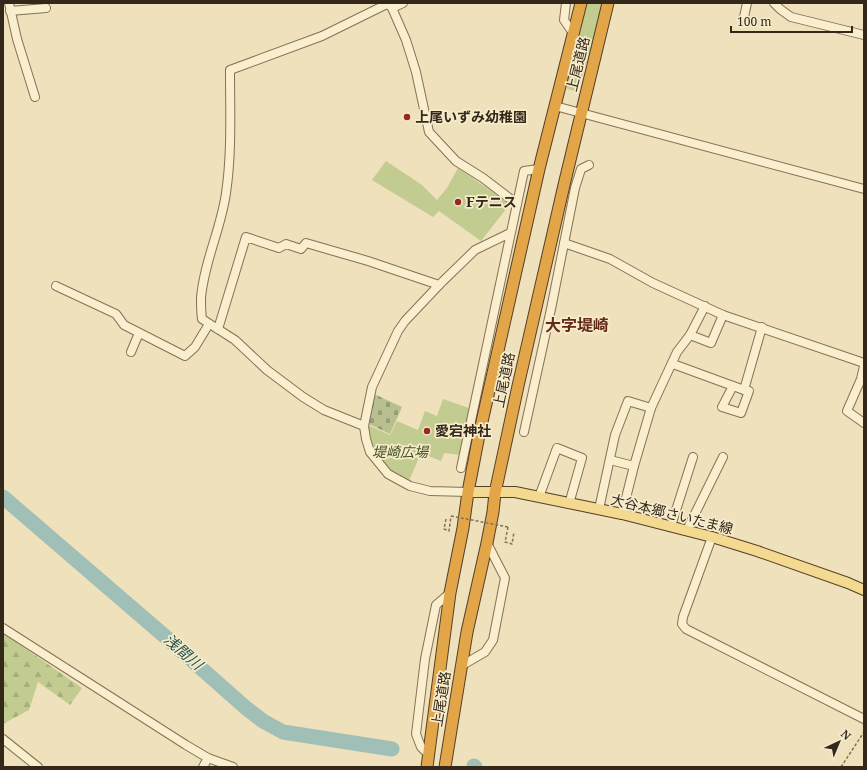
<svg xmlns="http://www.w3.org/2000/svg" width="867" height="770" font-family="'Noto Serif','Noto Sans JP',serif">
<defs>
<pattern id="forest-firs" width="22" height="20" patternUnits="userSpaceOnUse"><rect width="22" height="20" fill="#c2cc90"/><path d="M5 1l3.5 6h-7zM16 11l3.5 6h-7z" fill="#a7af7c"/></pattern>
<pattern id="cemetery-stones" width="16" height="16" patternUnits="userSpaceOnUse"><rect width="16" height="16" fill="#b8c090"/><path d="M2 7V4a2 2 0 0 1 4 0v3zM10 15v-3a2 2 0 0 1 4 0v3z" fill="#969c75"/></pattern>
</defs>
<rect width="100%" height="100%" fill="#eee1bb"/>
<g fill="#c2cc90">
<polygon points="586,3 604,3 580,84 575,91 567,89 568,78"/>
<polygon points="386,161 422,185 437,200 447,188 458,168 510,204 481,241 439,211 433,217 372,180"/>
<polygon points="443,399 469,408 460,455 444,453 441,461 421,453 409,481 387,469 373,450 368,425 390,435 397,421 418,430 425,411 437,416"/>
</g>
<polygon fill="url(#forest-firs)" points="3,633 82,688 70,705 38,682 29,710 3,724"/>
<polygon fill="url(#cemetery-stones)" points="374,394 402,407 390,434 369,424"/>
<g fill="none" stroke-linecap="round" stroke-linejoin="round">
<g stroke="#a0bfb7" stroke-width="15">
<polyline points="3,497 168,639 246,708 263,721 283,732 392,749"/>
<polyline points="474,766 475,767"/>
</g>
<g stroke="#867155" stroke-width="10">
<g id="minor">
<polyline points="9,3 17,39 35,97"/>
<polyline points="387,3 392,8 406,40 416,72 429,132 456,161 483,178 517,204"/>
<polyline points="566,3 564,20 573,33"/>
<polyline points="774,3 780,9 791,17 864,35"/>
<polyline points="392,8 403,3"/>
<polyline points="10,11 46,8"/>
<polyline points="744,17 747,3"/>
<polyline points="555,106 864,189"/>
<polyline points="564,243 610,259 653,283 723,315 864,363"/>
<polyline points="56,286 116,314 124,325 185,356 195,347 209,324"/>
<polyline points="218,329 246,237 279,248 286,244 301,249 306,243 368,261 439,285"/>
<polyline points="690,335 711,343 723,315"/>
<polyline points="131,352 139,333"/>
<polyline points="673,364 744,390 762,327"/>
<polyline points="864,366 861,379 847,411 864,423"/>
<polyline points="733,386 722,407 741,413 749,391 744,390"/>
<path d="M364,426l-40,-16 -21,-13 -36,-27 -32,-30 -33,-21c-1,-7 -1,-14 -1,-21 3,-36 20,-69 25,-105 6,-40 4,-82 4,-123l92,-34 65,-32"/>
<polyline points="524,432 551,309 575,188 581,169 589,165"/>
<polyline points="610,460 634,466"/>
<polyline points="461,468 524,171 539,169"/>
<polyline points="468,492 430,491 410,486 388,474 370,452 366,439 364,426 372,387 398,331 405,321 439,285 475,250 510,233"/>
<polyline points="539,497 557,448 582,458 569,504"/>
<polyline points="599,509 615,435 628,401 651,408"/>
<polyline points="622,514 634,466 651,408 677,352 690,335 705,306"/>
<polyline points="671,526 693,457"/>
<polyline points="687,530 723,457"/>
<polyline points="712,537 683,617 682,624 686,629 864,719"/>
<polyline points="3,628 186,745 208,758 233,767"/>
<polyline points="461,666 485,652 493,640 505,578 487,543"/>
<polyline points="3,739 38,767"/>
<polyline points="428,754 421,747 416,734 425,659 436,605 450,593"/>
<polyline points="203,767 208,758"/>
</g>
</g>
<g stroke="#533f2a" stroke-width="12">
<polyline id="major" points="468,492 515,492 622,514 712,537 757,551 848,583 864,590"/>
</g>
<g stroke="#533f2a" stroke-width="13">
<g id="highway">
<polyline points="427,767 450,593 463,528 468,492 479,435 539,169 581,3"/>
<polyline points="445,767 467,632 487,543 493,512 495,493 518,386 564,185 608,3"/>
</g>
</g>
<g stroke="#867155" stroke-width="1.5" stroke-dasharray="3 2" stroke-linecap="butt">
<polyline points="446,519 444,529 449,531 451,516"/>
<polyline points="508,527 505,542 512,544 514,532"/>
<polyline points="841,767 864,732"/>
</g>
<use href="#minor" stroke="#f9eece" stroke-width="8"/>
<use href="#major" stroke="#f4d990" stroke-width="10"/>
<use href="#highway" stroke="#e2a548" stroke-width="11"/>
<polyline stroke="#867155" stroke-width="1.5" stroke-dasharray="3 2" stroke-linecap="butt" points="451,516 508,527"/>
</g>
<g fill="#962824" stroke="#f6ebcb" stroke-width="1.5">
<circle cx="407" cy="117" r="4"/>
<circle cx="458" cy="202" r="4"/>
<circle cx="427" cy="431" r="4"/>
</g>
<g text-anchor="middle" stroke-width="3.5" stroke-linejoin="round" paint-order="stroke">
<g font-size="14" fill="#34281a" stroke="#f6ebcb">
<text transform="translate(578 64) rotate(-76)" y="5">上尾道路</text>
<text transform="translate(504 380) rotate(-78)" y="5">上尾道路</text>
<text transform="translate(672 514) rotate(14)" y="5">大谷本郷さいたま線</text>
<text transform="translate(441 699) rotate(-81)" y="5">上尾道路</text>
</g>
<g font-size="14" font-weight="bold" fill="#34281a" stroke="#f6ebcb" text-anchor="start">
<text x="415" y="122">上尾いずみ幼稚園</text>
<text x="466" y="207">Fテニス</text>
<text x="435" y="436">愛宕神社</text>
</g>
<g font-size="14" font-style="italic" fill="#435120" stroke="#f6ebcb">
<text x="400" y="457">堤崎広場</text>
</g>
<g font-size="15" font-style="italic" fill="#295554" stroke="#f6ebcb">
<text transform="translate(183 652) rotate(41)" y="5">浅間川</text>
</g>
<g font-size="16" font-weight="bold" fill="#622b19" stroke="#f6ebcb">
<text x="577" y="331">大字堤崎</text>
</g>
</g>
<rect width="867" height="770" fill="none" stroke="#34281a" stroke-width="8"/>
<g transform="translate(839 742) rotate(44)" stroke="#f6ebcb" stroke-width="3" paint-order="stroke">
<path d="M0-3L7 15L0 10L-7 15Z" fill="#34281a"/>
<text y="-6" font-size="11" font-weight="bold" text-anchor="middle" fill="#34281a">N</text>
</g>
<path d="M731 26v6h121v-6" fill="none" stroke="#34281a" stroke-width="2"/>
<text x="737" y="26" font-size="12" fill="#34281a" stroke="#f6ebcb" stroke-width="3" paint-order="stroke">100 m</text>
</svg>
